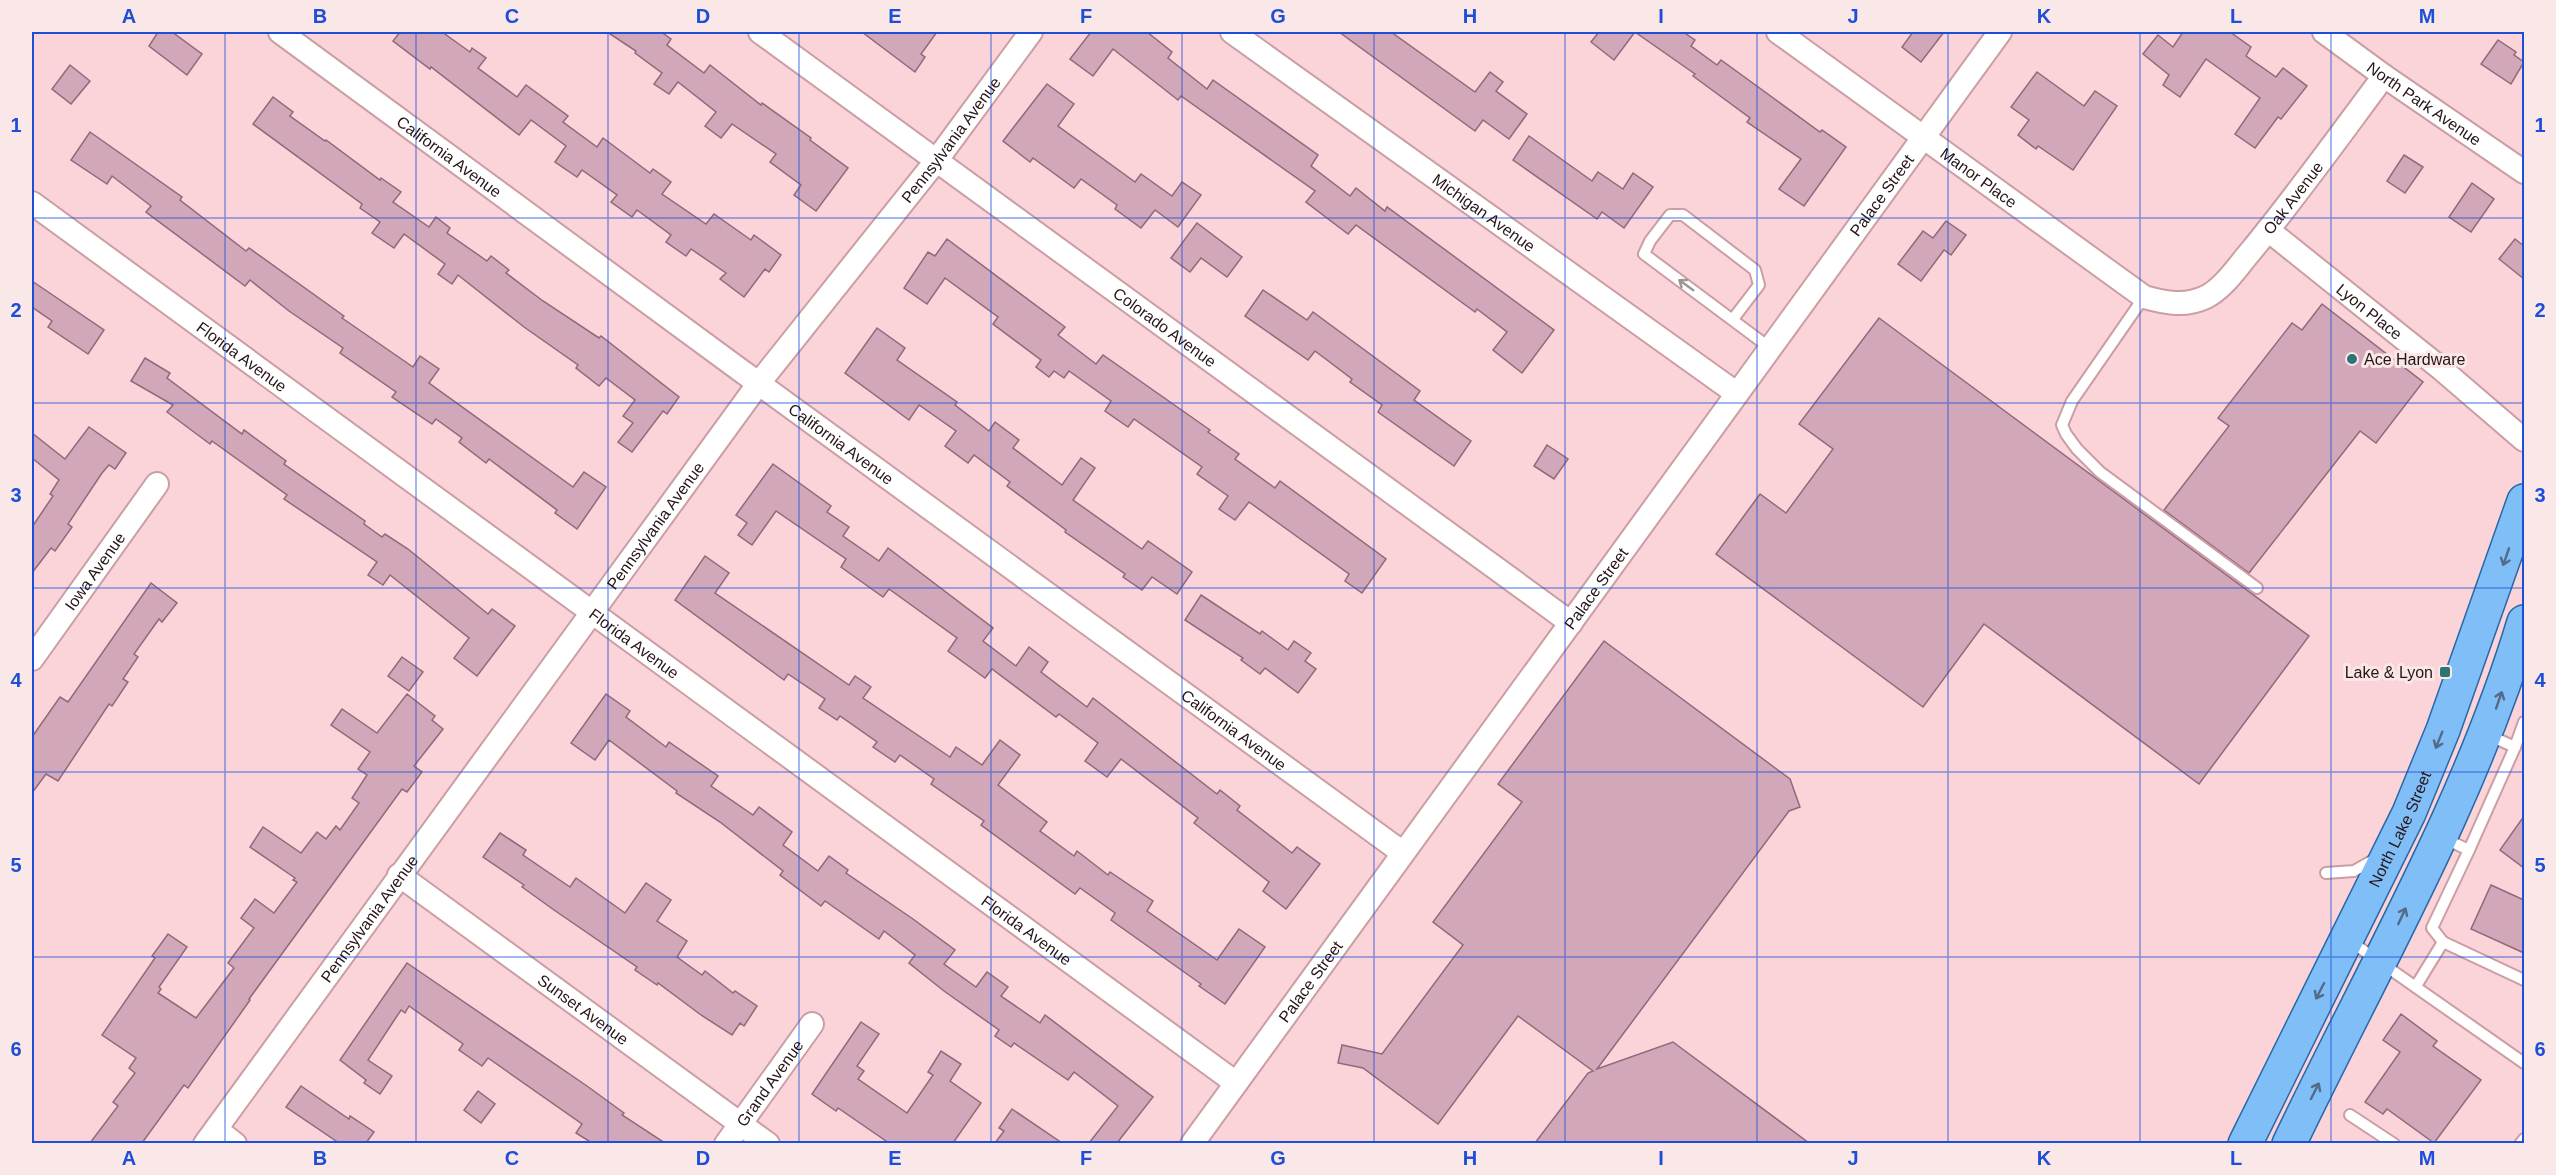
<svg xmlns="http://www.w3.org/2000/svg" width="2556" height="1175" font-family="Helvetica,sans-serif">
<rect width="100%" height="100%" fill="#fad4d8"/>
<g fill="#d1a7b9" stroke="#90697a" stroke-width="1.5">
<polygon points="158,32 172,32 202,54 187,75 149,46"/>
<polygon points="400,32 442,32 470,52 472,48 486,58 478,68 517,97 526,85 568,116 563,122 597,147 603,138 650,173 653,169 671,182 662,194 706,224 714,214 751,240 754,235 781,255 769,272 765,269 744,297 720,279 726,273 691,249 686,256 666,242 671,235 637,210 632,217 611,202 617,195 582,170 577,177 555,162 566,146 531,120 519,135 431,67 430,69 393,41"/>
<polygon points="607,32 661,32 671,39 667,45 704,73 710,65 761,105 762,103 811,138 810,140 848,168 816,211 794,195 801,185 770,162 776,154 732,124 721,138 705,126 716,112 678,82 669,94 654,84 662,73 635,53 636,51"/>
<polygon points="862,32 937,32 921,54 925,57 915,72"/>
<polygon points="1091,32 1147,32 1172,52 1168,58 1207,89 1213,80 1318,155 1311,166 1350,196 1356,188 1385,211 1387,207 1554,330 1522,373 1493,350 1507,332 1477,309 1475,312 1356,225 1348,234 1306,202 1315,191 1181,96 1178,100 1113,49 1093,76 1070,59"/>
<polygon points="1339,32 1391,32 1475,92 1490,72 1503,82 1496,91 1527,114 1509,139 1483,120 1475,131"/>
<polygon points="1599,32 1635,32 1614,60 1591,42"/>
<polygon points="1635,32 1683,32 1695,40 1691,46 1717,65 1721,60 1820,132 1822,130 1846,147 1804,206 1779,189 1801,159 1747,122 1750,118 1693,76 1695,74"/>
<polygon points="1913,32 1944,32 1921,62 1902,47"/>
<polygon points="2183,32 2230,32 2251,47 2246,56 2276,77 2283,68 2307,86 2281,119 2278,117 2255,148 2235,134 2260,98 2206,59 2180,97 2163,85 2169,75 2143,54 2158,35 2173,47"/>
<polygon points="2498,40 2516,52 2514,55 2524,62 2511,84 2481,64"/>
<polygon points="70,65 90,81 71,104 52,89"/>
<polygon points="2037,72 2084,106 2095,91 2117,106 2073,170 2038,146 2036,149 2018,135 2029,120 2011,107"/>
<polygon points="1047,84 1074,104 1058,126 1135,182 1141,174 1172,196 1182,182 1201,195 1178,227 1155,210 1141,228 1115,209 1117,205 1081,179 1074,188 1033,158 1030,162 1003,141"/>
<polygon points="273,97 293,112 290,116 325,141 326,140 380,180 381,178 401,192 393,202 429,227 436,217 450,228 447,233 487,261 491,256 509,270 506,273 543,301 599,338 601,336 679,397 667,414 663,411 632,452 618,442 633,423 623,416 635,400 606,378 599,386 576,368 578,365 524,327 458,275 452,284 438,274 445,264 404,234 394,248 372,233 380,222 360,208 362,204 253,124"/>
<polygon points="90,132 182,197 180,200 246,251 249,248 344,316 342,318 413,367 420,356 439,369 429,383 573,487 584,472 606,487 577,529 555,513 557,510 489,459 486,463 459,442 462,438 436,419 432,424 392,397 396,392 340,353 343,348 289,311 250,280 245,286 146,212 151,206 112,176 107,184 71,160"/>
<polygon points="1529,136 1592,181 1598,172 1623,189 1633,173 1653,187 1624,228 1602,212 1597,219 1513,160"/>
<polygon points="2404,155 2423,167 2405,193 2387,181"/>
<polygon points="2472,183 2494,199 2471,232 2449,217"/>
<polygon points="1946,221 1966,235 1951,255 1944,250 1921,281 1898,264 1923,231 1933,238"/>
<polygon points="1197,223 1242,257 1227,277 1201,258 1190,272 1171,258"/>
<polygon points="947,239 1065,327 1058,335 1096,364 1103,355 1210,430 1208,432 1239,454 1235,459 1275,488 1280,481 1386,559 1362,593 1345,581 1349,574 1249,502 1235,520 1219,509 1228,496 1197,474 1202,467 1134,419 1128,427 1105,411 1111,401 1069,371 1064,378 1054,371 1049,377 1036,367 1041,360 993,324 998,317 945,278 927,304 904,288 928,252 935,256"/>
<polygon points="2515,239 2524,246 2524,279 2499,259"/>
<polygon points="32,281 104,330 88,354 48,327 52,321 32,307"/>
<polygon points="1263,290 1307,320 1313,312 1420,391 1414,400 1471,441 1454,466 1378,412 1382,405 1350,382 1352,379 1315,351 1308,360 1245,316"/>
<polygon points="2322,304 2423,382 2376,443 2360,431 2249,573 2164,510 2229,426 2218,418 2292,323 2302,330"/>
<polygon points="1879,318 2309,636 2199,784 1984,624 1923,707 1716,554 1760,494 1786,513 1833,449 1799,424"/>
<polygon points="877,328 905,348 897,360 957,402 955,405 989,431 995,422 1019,440 1013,448 1062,485 1081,458 1095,468 1073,500 1142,549 1148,541 1192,572 1177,594 1152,577 1142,590 1123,577 1125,574 1065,532 1066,530 1007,486 1010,482 974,455 968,463 945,446 956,431 919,405 909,420 845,373"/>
<polygon points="145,358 170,373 167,378 242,434 244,430 286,461 284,464 365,521 364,524 382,537 385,534 408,549 488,614 492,609 515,626 477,676 454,658 469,638 390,575 383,585 368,575 377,562 284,499 287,495 212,441 210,444 167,412 173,405 131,381"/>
<polygon points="89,427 126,453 115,469 109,465 102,473 68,524 72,527 55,551 51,548 32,573 32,527 53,496 50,494 59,480 32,458 32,433 65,459"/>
<polygon points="1547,445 1568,459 1554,479 1534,466"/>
<polygon points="773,464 831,506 827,512 849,527 843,536 879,561 888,548 993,628 983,641 1016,666 1029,647 1048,662 1041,672 1087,707 1093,698 1217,794 1220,790 1240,806 1237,810 1292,853 1297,847 1320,864 1286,909 1263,891 1269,882 1194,823 1198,818 1121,759 1107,777 1085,761 1098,743 1059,714 1056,717 992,669 985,678 948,651 957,638 889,589 883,597 841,567 846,559 776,511 752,545 738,535 747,523 736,515"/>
<polygon points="705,556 729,573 715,593 849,685 855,676 871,687 863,698 950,757 956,747 982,765 1000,740 1020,755 998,785 1047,822 1040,831 1074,856 1077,851 1108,875 1110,872 1153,901 1147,911 1217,960 1239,929 1265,947 1225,1004 1199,986 1201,984 1111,920 1115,913 1080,888 1075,894 981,825 984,821 931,784 934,779 900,755 895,762 873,747 877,742 840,716 837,720 819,708 825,699 788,674 784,680 675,600"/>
<polygon points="151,583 177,603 162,622 159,619 134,654 138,657 123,679 128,682 112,706 109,704 58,781 46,774 32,793 32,737 60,697 68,702"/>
<polygon points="1201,595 1260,634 1262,631 1288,650 1294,641 1311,653 1305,661 1316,669 1298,693 1265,668 1260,674 1241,660 1243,658 1185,620"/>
<polygon points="1604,641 1790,779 1800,807 1789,811 1597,1069 1673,1042 1809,1143 1535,1143 1588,1073 1593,1071 1518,1016 1438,1124 1363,1068 1338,1063 1342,1045 1382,1054 1463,945 1433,922 1522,802 1498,784"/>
<polygon points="402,657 423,672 409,691 388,676"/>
<polygon points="407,694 435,716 432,720 443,729 414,766 422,772 407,792 402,789 249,999 250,1000 188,1088 184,1085 142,1143 90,1143 118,1106 113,1102 135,1073 129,1068 136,1058 102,1035 155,958 152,956 168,934 187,947 159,987 161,989 158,993 196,1018 234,968 228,963 254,928 241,918 255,899 274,913 297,882 293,880 295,878 250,847 263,827 301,853 317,832 326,839 336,826 340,830 359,803 352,798 367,775 358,769 370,752 331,725 342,709 377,733"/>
<polygon points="606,694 630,711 626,717 666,747 669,742 718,776 711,786 753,815 759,807 792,832 783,845 818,871 829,856 848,870 846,873 913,919 955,950 944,964 976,987 987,972 1008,987 1001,996 1040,1023 1045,1015 1153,1097 1117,1143 1089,1143 1118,1106 1074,1072 1068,1080 1014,1043 1011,1047 995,1036 999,1030 944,991 909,963 915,955 884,931 879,939 825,901 821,906 780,875 783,871 720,822 676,793 677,791 609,740 595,760 571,743"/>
<polygon points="2524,816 2524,868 2500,850"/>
<polygon points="500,833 526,850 523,855 570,887 576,878 625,913 646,883 671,900 657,921 687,941 677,957 702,975 705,971 733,993 735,991 757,1006 744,1026 740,1023 732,1035 701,1015 658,983 657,985 635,970 637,967 554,910 522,887 524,885 483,857"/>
<polygon points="2491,885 2524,900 2524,953 2471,929"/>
<polygon points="407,963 587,1086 624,1113 622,1115 665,1143 592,1143 576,1133 582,1124 488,1058 482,1066 459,1050 463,1044 409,1006 405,1013 401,1010 368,1060 392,1076 380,1094 364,1083 366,1080 340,1060"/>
<polygon points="2401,1014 2437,1041 2433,1046 2481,1080 2434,1143 2387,1109 2383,1114 2365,1102 2400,1052 2383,1040"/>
<polygon points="861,1022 879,1034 857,1066 864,1071 858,1079 907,1113 933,1075 928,1072 941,1051 961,1064 950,1081 981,1103 953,1143 889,1143 838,1108 836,1111 812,1094"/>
<polygon points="301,1086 349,1119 350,1116 374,1132 366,1143 339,1143 286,1107"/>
<polygon points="478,1091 495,1104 481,1123 464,1110"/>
<polygon points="1012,1109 1062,1143 995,1143 1004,1131 999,1128"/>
</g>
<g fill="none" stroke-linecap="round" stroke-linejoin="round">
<g stroke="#cb9ea3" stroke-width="14">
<g id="service">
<polyline points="2144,297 2072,401 2062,425 2066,434 2077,449 2100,472 2257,588"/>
<polyline points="1733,319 1759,285 1755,270 1683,215 1670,215 1650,241 1644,254 1770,348"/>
<polyline points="2515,747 2524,722"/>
<polyline points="2469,850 2515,747 2488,735"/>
<polyline points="2326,873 2354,871 2377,858"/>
<polyline points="2350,941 2524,1063"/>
<polyline points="2443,942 2432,928 2469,850 2443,838"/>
<polyline points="2416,986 2443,942 2524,980"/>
<polyline points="2350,1115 2394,1144"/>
<polyline points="2520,1144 2524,1139"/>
</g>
</g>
<g stroke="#cb9ea3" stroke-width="26">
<g id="minor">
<path id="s1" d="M280,32l456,335 667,486"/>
<path id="s2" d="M760,32l811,591"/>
<path id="s3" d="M1232,32l504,361"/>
<path id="s4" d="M1778,32l366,265c22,6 41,10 62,0 18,-9 32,-31 45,-46 46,-56 89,-116 133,-175"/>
<path id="s5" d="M2324,32l60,44 140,96"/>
<path id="s6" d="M32,203l1204,880"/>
<path id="s7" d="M2268,230l171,137 85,73"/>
<path id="s8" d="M32,659l125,-175"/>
<path id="s9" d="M399,875l369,269"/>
<polyline points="216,1129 235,1144"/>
<path id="s10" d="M205,1144l554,-761 177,-222 95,-129"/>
<path id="s11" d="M726,1144l86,-120"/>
<path id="s12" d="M1192,1144l808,-1112"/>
</g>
</g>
<g stroke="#2967a7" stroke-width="36">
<g id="primary">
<path id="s13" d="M2245,1144l164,-331 34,-83 81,-229"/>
<path d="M2289,1144c82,-172 180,-339 235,-522"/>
</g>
</g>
<use href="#service" stroke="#fff" stroke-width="10"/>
<use href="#minor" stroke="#fff" stroke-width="22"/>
<use href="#primary" stroke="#80bef8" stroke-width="33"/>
</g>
<defs><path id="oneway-shaft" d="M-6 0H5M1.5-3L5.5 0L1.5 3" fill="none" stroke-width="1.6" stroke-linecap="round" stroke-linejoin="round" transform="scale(1.5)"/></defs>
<use stroke="#9d9697" href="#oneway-shaft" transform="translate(1686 285) rotate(-144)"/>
<g stroke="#536a88">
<use href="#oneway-shaft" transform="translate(2506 557) rotate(109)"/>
<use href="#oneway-shaft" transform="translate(2499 700) rotate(-71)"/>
<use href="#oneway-shaft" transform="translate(2439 740) rotate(112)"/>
<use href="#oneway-shaft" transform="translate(2402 916) rotate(-65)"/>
<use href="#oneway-shaft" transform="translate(2320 991) rotate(117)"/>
<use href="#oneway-shaft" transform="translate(2315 1091) rotate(-63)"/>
</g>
<path fill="none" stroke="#1d4ed8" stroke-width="1.5" stroke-opacity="0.55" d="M225,32v1112M416,32v1112M608,32v1112M799,32v1112M991,32v1112M1182,32v1112M1374,32v1112M1565,32v1112M1757,32v1112M1948,32v1112M2140,32v1112M2331,32v1112M32,218h2492M32,403h2492M32,588h2492M32,772h2492M32,957h2492"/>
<g fill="#2c7572" stroke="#fae7e8" stroke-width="2">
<circle cx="2352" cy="359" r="6"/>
<rect x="2439" y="666" width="12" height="12" rx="3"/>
</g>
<g text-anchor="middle" stroke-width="6" stroke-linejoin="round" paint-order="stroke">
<g font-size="16" fill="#261517" stroke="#fae7e8">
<text dy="6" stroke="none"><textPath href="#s5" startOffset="123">North Park Avenue</textPath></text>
<text dy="6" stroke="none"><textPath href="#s10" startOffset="1251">Pennsylvania Avenue</textPath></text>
<text dy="6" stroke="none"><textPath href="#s1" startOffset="210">California Avenue</textPath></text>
<text dy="6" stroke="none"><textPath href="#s4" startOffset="248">Manor Place</textPath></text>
<text dy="6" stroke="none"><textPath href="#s12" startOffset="1173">Palace Street</textPath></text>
<text dy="6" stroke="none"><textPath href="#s4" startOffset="648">Oak Avenue</textPath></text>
<text dy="6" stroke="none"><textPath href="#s3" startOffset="310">Michigan Avenue</textPath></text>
<text dy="6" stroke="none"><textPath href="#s7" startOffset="130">Lyon Place</textPath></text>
<text dy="6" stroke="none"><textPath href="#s2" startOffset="501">Colorado Avenue</textPath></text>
<text dy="6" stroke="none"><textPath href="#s6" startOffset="260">Florida Avenue</textPath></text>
<text dy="6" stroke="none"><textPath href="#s1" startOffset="696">California Avenue</textPath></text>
<text dy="6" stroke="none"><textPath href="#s10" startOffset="765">Pennsylvania Avenue</textPath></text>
<text dy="6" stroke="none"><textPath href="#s8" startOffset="108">Iowa Avenue</textPath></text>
<text dy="6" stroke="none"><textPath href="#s12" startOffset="687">Palace Street</textPath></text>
<text dy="6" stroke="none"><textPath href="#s6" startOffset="746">Florida Avenue</textPath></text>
<text dy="6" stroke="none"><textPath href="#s1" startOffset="1182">California Avenue</textPath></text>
<text dy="6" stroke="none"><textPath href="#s13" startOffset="351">North Lake Street</textPath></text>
<text dy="6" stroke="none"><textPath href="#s10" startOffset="279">Pennsylvania Avenue</textPath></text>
<text dy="6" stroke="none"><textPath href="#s6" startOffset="1232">Florida Avenue</textPath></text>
<text dy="6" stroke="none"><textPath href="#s12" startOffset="201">Palace Street</textPath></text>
<text dy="6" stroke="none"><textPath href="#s9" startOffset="228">Sunset Avenue</textPath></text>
<text dy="6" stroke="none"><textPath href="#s11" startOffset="75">Grand Avenue</textPath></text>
</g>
<g font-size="16" fill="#261517" stroke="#fae7e8" text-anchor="start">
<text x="2364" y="365">Ace Hardware</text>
<text x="2433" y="678" text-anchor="end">Lake &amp; Lyon</text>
</g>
</g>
<rect width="2556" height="1175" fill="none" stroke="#fae7e8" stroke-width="66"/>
<rect x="33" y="33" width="2490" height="1109" fill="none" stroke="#1d4ed8" stroke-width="2"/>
<g font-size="20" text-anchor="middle" font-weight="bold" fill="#1d4ed8">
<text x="129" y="23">A</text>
<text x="320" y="23">B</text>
<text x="512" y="23">C</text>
<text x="703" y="23">D</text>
<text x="895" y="23">E</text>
<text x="1086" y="23">F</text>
<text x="1278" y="23">G</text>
<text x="1470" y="23">H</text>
<text x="1661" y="23">I</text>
<text x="1853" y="23">J</text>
<text x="2044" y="23">K</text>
<text x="2236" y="23">L</text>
<text x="2427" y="23">M</text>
<text x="16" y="132">1</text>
<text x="2540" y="132">1</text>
<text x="16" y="317">2</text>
<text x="2540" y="317">2</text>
<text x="16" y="502">3</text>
<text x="2540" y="502">3</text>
<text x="16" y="687">4</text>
<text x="2540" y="687">4</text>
<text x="16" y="872">5</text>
<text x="2540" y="872">5</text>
<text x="16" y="1056">6</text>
<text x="2540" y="1056">6</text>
<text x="129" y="1165">A</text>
<text x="320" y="1165">B</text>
<text x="512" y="1165">C</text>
<text x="703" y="1165">D</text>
<text x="895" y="1165">E</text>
<text x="1086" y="1165">F</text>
<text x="1278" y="1165">G</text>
<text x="1470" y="1165">H</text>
<text x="1661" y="1165">I</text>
<text x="1853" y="1165">J</text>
<text x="2044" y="1165">K</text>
<text x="2236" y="1165">L</text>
<text x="2427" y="1165">M</text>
</g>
</svg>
